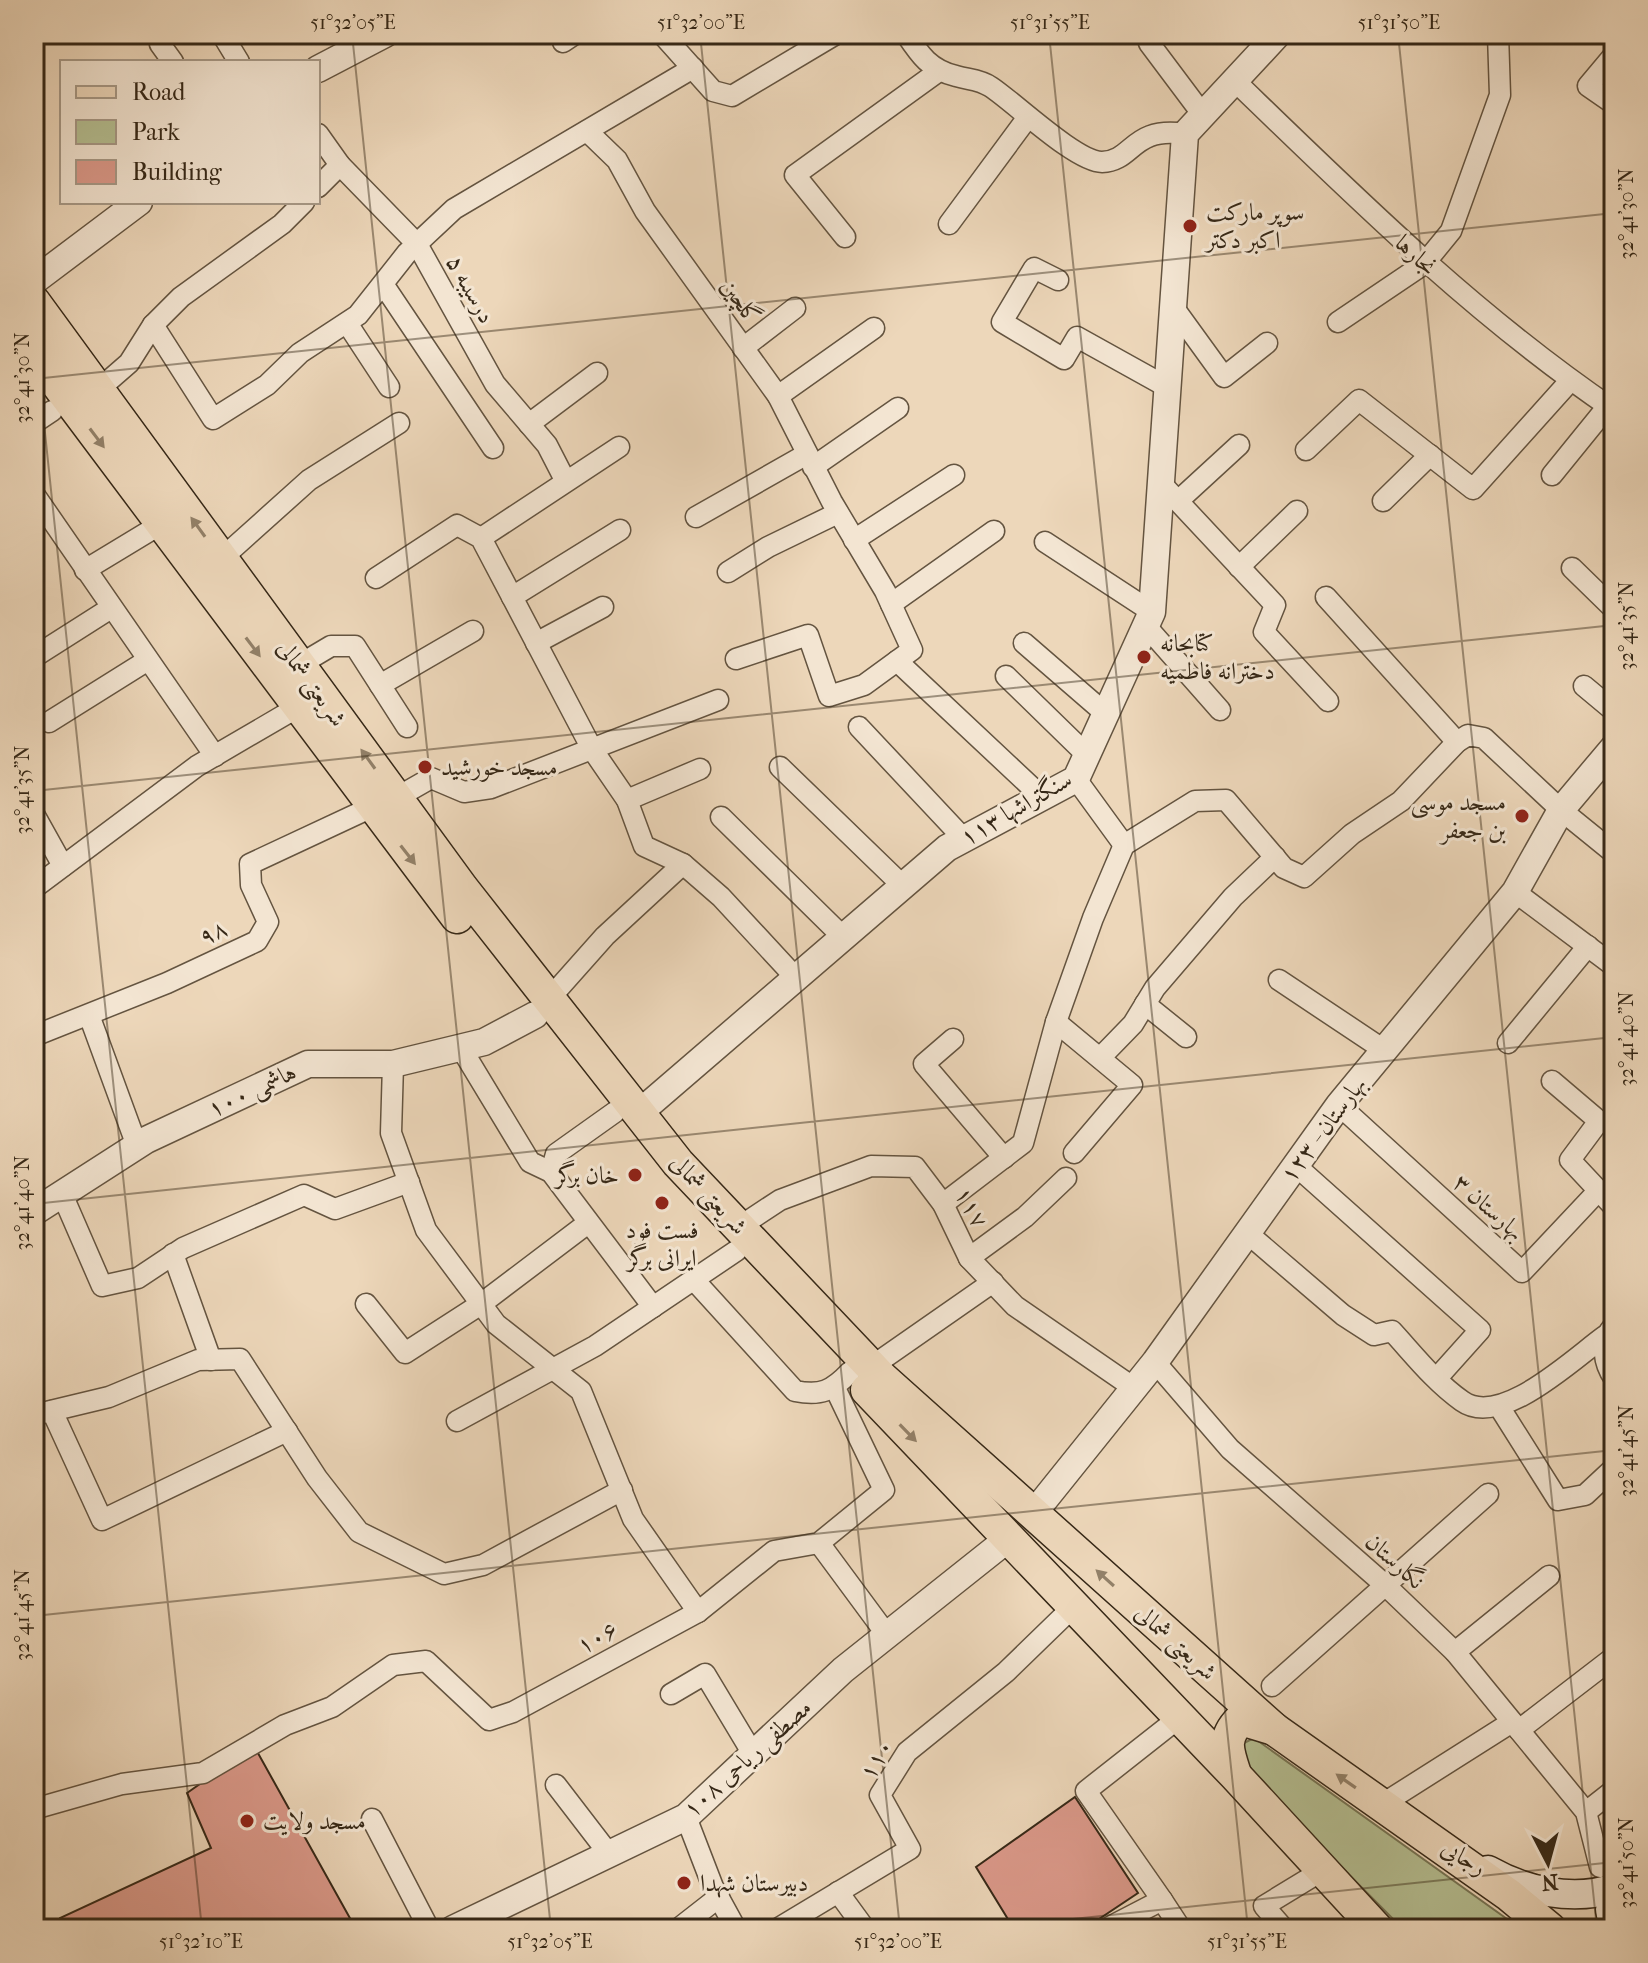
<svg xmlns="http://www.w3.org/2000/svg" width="1648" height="1963" font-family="'IM FELL French Canon',Amiri,serif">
<rect width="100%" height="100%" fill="#edd7ba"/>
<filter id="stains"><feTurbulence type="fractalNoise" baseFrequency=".0025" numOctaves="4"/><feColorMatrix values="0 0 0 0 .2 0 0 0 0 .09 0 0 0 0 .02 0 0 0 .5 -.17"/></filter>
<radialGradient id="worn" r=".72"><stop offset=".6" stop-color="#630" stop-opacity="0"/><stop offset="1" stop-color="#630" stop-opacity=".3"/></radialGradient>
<polygon fill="#b5bf92" stroke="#767454" stroke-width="2" points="1254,1738 1521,1929 1403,1929 1249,1774 1240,1745"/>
<g fill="#db998a" stroke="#362817" stroke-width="2">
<polygon points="254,1746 356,1929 62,1929 60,1918 211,1848 187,1793"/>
<polygon points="1075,1797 1138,1893 1084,1929 1014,1929 976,1867"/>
</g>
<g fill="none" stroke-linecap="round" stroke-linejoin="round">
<g stroke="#645440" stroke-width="23">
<g id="minor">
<polyline points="222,34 239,62"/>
<polyline points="662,34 713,91 732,96 836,34"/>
<path d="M906,34c14,21 24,36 50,42 13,4 23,3 35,11 23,15 85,75 111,75 32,-1 29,-36 83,-28"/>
<polyline points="563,42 575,34"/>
<polyline points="1149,43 1203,115"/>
<polyline points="160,44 173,62"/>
<polyline points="1614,55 1588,86 1614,104"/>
<path d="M1235,81c121,117 239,234 379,329"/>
<polyline points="587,131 617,160 645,211 778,396 832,502 885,591 912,650 864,685 829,696 808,635 736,659"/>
<polyline points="318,134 340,165 417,244 495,384 547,445 565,480"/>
<polyline points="318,187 340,165"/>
<polyline points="949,224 1028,117"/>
<polyline points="845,237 795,175 939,71"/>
<polyline points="1058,280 1034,268 1002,322 1064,359 1077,337 1167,387"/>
<polyline points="383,284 493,448"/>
<polyline points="1174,308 1224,377 1267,343"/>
<polyline points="1338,322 1424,264 1451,231 1500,95 1498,34"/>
<polyline points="347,323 389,387"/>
<polyline points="153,325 213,419 267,385 300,353 358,315 407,253 454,209 693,68"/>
<polyline points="743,348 795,308"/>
<polyline points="98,390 129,363 153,325 181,297 282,224 304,202"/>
<polyline points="778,396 874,328"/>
<polyline points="34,423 52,411"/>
<polyline points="529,424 597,373"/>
<polyline points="1306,450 1359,400 1473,489 1570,381"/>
<polyline points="813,467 898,408"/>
<polyline points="1552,475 1608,406"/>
<polyline points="1159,481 1275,605 1264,632 1328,701"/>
<polyline points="34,494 215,756"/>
<polyline points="1178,501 1239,445"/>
<polyline points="1383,501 1430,455"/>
<polyline points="696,517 807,454"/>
<polyline points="481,538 619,447"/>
<polyline points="854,540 954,475"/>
<polyline points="1045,542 1152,612"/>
<polyline points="221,559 309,480 399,423"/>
<polyline points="1239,567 1297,511"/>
<polyline points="1572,568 1614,609"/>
<polyline points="85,570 161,524"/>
<polyline points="728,572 768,547 838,513"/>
<polyline points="376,578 457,525 481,538 592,749 627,800 644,846 683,864 721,897 796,978"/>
<polyline points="512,597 620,530"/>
<polyline points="1326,597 1457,742"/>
<polyline points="891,604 994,531"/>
<polyline points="1146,626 1220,710"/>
<polyline points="536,643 603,607"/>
<polyline points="1024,643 1106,714"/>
<polyline points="34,657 111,608"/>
<polyline points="897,661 1042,797"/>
<polyline points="299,665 331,646 355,646 407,727"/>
<polyline points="1006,676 1087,755"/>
<polyline points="380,685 473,631"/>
<polyline points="1584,686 1614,711"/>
<polyline points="49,722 148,660"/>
<polyline points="859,727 964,839"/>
<polyline points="780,767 903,886"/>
<polyline points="1076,779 1124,845"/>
<polyline points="396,798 431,778 464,792 491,788 718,700"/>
<polyline points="627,800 700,769"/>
<polyline points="34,814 63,866"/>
<polyline points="721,817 843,937"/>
<polyline points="34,888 197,766 298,707"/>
<polyline points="1515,892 1614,966"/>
<polyline points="1279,980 1384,1050"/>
<polyline points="549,999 605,936 683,864"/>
<polyline points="1145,1004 1186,1037"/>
<polyline points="89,1015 137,1146"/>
<polyline points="1056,1022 1132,1085 1074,1153"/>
<polyline points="34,1036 167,983 257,941 268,922 251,885 250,864 372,807"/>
<polyline points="953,1039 924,1064 1004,1158"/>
<polyline points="1508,1043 1588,946"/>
<polyline points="461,1048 530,1162 551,1172 653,1307"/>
<polyline points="1100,1058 1133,1024 1155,988 1233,897 1275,857"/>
<polyline points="393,1064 391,1133 426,1230 496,1324 581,1391 633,1519 698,1612"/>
<polyline points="1552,1081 1599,1121 1570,1160 1614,1207"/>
<polyline points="1339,1105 1522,1272 1599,1190"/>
<polyline points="1295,1165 1480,1330 1437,1378"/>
<polyline points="551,1172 556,1154 615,1112"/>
<polyline points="62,1194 102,1286 138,1278 183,1248 304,1195 335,1209 409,1182"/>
<polyline points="943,1204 1023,1143 1056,1022 1093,918 1124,845 1195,801 1226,800 1284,868 1304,877 1352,834 1401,801 1457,742 1468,735 1484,738 1561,810 1614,853"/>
<polyline points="739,1227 780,1200 871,1166 915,1167 943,1204 969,1258 1015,1306 1134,1388"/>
<path d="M1246,1232l97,83 31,20 18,-4c22,24 43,51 70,70 39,28 112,-43 143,-65"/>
<polyline points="173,1254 211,1360"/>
<polyline points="969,1258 1025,1217 1066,1178"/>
<path d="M694,1280l101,111c26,5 37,0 55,-19"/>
<polyline points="366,1304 405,1353 481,1304 588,1223"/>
<path d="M1612,1328c-12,14 -8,36 2,50"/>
<polyline points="1155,1362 1230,1449 1384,1584 1455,1652 1586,1812 1600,1867"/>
<polyline points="871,1367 993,1282"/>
<polyline points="1500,1408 1558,1500 1585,1495 1614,1468"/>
<polyline points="52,1411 102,1520 287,1431"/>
<polyline points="34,1415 109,1397 198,1360 240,1359 317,1478 359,1532 444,1574 483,1565 622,1490"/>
<polyline points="457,1421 595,1346 736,1251"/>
<polyline points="819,1543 887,1635"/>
<polyline points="1455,1652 1549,1576"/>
<polyline points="1272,1686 1488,1494"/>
<polyline points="671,1694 705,1674 753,1754"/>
<polyline points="1519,1730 1614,1657"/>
<polyline points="556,1785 609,1854"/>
<polyline points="1381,1805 1512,1722"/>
<polyline points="34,1809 122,1784 203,1773 285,1725 332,1707 393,1665 426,1661 489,1720 513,1712 698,1612 774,1551 819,1543 884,1490 835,1388"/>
<polyline points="1586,1812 1614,1790"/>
<polyline points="686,1817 713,1887 736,1929"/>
<polyline points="372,1819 429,1929"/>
<polyline points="838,1892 865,1929"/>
<polyline points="1162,1900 1086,1791 1180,1717"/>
<polyline points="678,1929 719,1897"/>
<polyline points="777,1929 910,1849 880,1795 907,1752 1006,1672 1074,1606"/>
<polyline points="1106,1929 1162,1900 1181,1929"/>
<polyline points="1284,1929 1264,1906 1323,1870"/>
</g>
</g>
<g stroke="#645440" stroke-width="29">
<g id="tertiary">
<polyline points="318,69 385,34"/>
<polyline points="34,281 139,202"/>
<polyline points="639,1113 947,848 1076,779 1152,612 1185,134 1278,34"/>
<polyline points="34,1212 146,1140 308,1064 393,1064 484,1042 535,1015"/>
<polyline points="1033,1514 1155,1362 1339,1105 1515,892 1561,810 1614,747"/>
<polyline points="453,1929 686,1817 843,1670 1009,1538"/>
</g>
</g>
<g stroke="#362817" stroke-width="31">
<g id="secondary">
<path d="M1488,1870c37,21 85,32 126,18"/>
<polyline points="1614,1929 1610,1910 1614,1899"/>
</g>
</g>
<g stroke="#362817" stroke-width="35">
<g id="primary">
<polyline points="34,302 462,888 678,1163 882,1378 1274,1729 1509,1895 1550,1929"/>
<polyline points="34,353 457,917"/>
<polyline points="867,1390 1235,1775 1377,1929"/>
<path d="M1235,1774c-8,-24 -13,-36 6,-55l33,10"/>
</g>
</g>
<use href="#minor" stroke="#f3e5d2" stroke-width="20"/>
<use href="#tertiary" stroke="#f3e5d2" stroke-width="26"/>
<use href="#secondary" stroke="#f3e5d2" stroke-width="28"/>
<use href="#primary" stroke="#edd7ba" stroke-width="32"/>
</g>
<defs><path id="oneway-solid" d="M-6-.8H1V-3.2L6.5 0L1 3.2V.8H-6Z" transform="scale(2)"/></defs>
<g fill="#928068">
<use href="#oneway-solid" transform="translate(97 438) rotate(53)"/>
<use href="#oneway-solid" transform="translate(198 527) rotate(-126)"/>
<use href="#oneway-solid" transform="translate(253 647) rotate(53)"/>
<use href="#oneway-solid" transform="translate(368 759) rotate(-126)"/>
<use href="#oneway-solid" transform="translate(408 855) rotate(52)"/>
<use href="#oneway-solid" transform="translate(908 1433) rotate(46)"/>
<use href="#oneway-solid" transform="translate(1105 1578) rotate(-138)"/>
<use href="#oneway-solid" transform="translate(1346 1781) rotate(-145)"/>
</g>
<path fill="none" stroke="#362817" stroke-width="2" stroke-opacity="0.45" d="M352,34l199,1895M700,34l200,1895M1049,34l199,1895M1398,34l199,1895M34,328l168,1601M34,379l1580,-166M34,791l1580,-166M34,1204l1580,-167M34,1616l1580,-166M978,1929l636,-67"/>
<g fill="#8f2418" stroke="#f3e5d2" stroke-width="3">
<circle cx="1190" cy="226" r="8"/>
<circle cx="1144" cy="657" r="8"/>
<circle cx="425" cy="767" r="8"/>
<circle cx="1522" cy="816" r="8"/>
<circle cx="635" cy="1175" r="8"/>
<circle cx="662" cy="1203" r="8"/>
<circle cx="247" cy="1821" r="8"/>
<circle cx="684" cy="1883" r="8"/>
</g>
<g text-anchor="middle" stroke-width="6" stroke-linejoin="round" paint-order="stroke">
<g font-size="24" fill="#362817" stroke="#f3e5d2" text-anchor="start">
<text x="1206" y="220">سوپر مارکت<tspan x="1206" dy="28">اکبر دکتر</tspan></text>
<text x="1160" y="651">کتابحانه<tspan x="1160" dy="28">دخترانه فاطمیه</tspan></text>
<text x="441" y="775">مسجد خورشید</text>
<text x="1506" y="810" text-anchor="end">مسجد موسی<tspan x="1506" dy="28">بن جعفر</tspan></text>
<text x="619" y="1183" text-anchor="end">خان برگر</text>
<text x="662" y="1238" text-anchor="middle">فست فود<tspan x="662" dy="28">ایرانی برگر</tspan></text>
<text x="263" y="1829">مسجد ولایت</text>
<text x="700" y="1891">دبیرستان شهدا</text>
</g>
<g font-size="24" fill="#362817" stroke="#f3e5d2">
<text transform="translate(1416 255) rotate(43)" y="8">نجارها</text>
<text transform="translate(471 289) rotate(61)" y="8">درسیبه ۵</text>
<text transform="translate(741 301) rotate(54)" y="8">گلچین</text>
<text transform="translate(312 683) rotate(54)" y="8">شریعتی شمالی</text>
<text transform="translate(1016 808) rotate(-30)" y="8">سنگتراشها ۱۱۳</text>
<text transform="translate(213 932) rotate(-25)" y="8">۹۸</text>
<text transform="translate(252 1090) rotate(-25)" y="8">هاشمی ۱۰۰</text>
<text transform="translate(1323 1129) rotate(-53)" y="8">بهارستان - ۱۲۳</text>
<text transform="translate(709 1194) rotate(47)" y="8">شریعتی شمالی</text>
<text transform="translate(972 1207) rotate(61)" y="8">۱۱۷</text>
<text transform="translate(1489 1207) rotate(42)" y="8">بهارستان ۳</text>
<text transform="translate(1395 1561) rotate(42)" y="8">نگارستان</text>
<text transform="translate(597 1637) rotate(-28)" y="8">۱۰۶</text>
<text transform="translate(1176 1642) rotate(42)" y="8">شریعتی شمالی</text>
<text transform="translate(747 1758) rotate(-42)" y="8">مصطفی ریاحی ۱۰۸</text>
<text transform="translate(876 1759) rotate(-59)" y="8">۱۱۰</text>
<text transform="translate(1464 1857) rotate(30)" y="8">رجایی</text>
</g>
</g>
<rect width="1648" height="1963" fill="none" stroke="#edd7ba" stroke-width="88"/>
<rect x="60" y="60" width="260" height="144" fill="#f3e5d2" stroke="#a79987" stroke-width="2"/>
<rect x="76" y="86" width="40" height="12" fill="#edd7ba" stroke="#a79987" stroke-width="2"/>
<text x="132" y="100" font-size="24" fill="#362817">Road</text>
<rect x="76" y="120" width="40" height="24" fill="#b5bf92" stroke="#a79987" stroke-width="2"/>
<text x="132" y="140" font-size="24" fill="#362817">Park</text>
<rect x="76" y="160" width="40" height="24" fill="#db998a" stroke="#a79987" stroke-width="2"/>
<text x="132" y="180" font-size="24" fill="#362817">Building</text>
<g transform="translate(1548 1863) rotate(174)" stroke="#f3e5d2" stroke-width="6" paint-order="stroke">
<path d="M0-6L14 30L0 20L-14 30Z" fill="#362817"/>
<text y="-12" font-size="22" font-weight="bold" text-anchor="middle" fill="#362817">N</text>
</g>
<rect x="44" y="44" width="1560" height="1875" fill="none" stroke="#362817" stroke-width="3"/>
<g font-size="20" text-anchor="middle" fill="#362817">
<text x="353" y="29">51°32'05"E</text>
<text x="701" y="29">51°32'00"E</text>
<text x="1050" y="29">51°31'55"E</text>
<text x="1399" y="29">51°31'50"E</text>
<text transform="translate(1626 214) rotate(-90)" y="7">32°41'30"N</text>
<text transform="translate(22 378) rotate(-90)" y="7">32°41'30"N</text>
<text transform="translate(1626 626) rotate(-90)" y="7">32°41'35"N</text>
<text transform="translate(22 790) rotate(-90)" y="7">32°41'35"N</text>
<text transform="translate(1626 1039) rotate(-90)" y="7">32°41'40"N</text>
<text transform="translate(22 1203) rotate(-90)" y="7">32°41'40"N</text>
<text transform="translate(1626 1451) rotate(-90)" y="7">32°41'45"N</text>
<text transform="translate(22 1615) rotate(-90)" y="7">32°41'45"N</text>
<text transform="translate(1626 1863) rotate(-90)" y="7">32°41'50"N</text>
<text x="201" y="1948">51°32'10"E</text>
<text x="550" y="1948">51°32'05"E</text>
<text x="898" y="1948">51°32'00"E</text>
<text x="1247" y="1948">51°31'55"E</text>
</g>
<rect width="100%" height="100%" filter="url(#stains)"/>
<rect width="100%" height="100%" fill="url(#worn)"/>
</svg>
